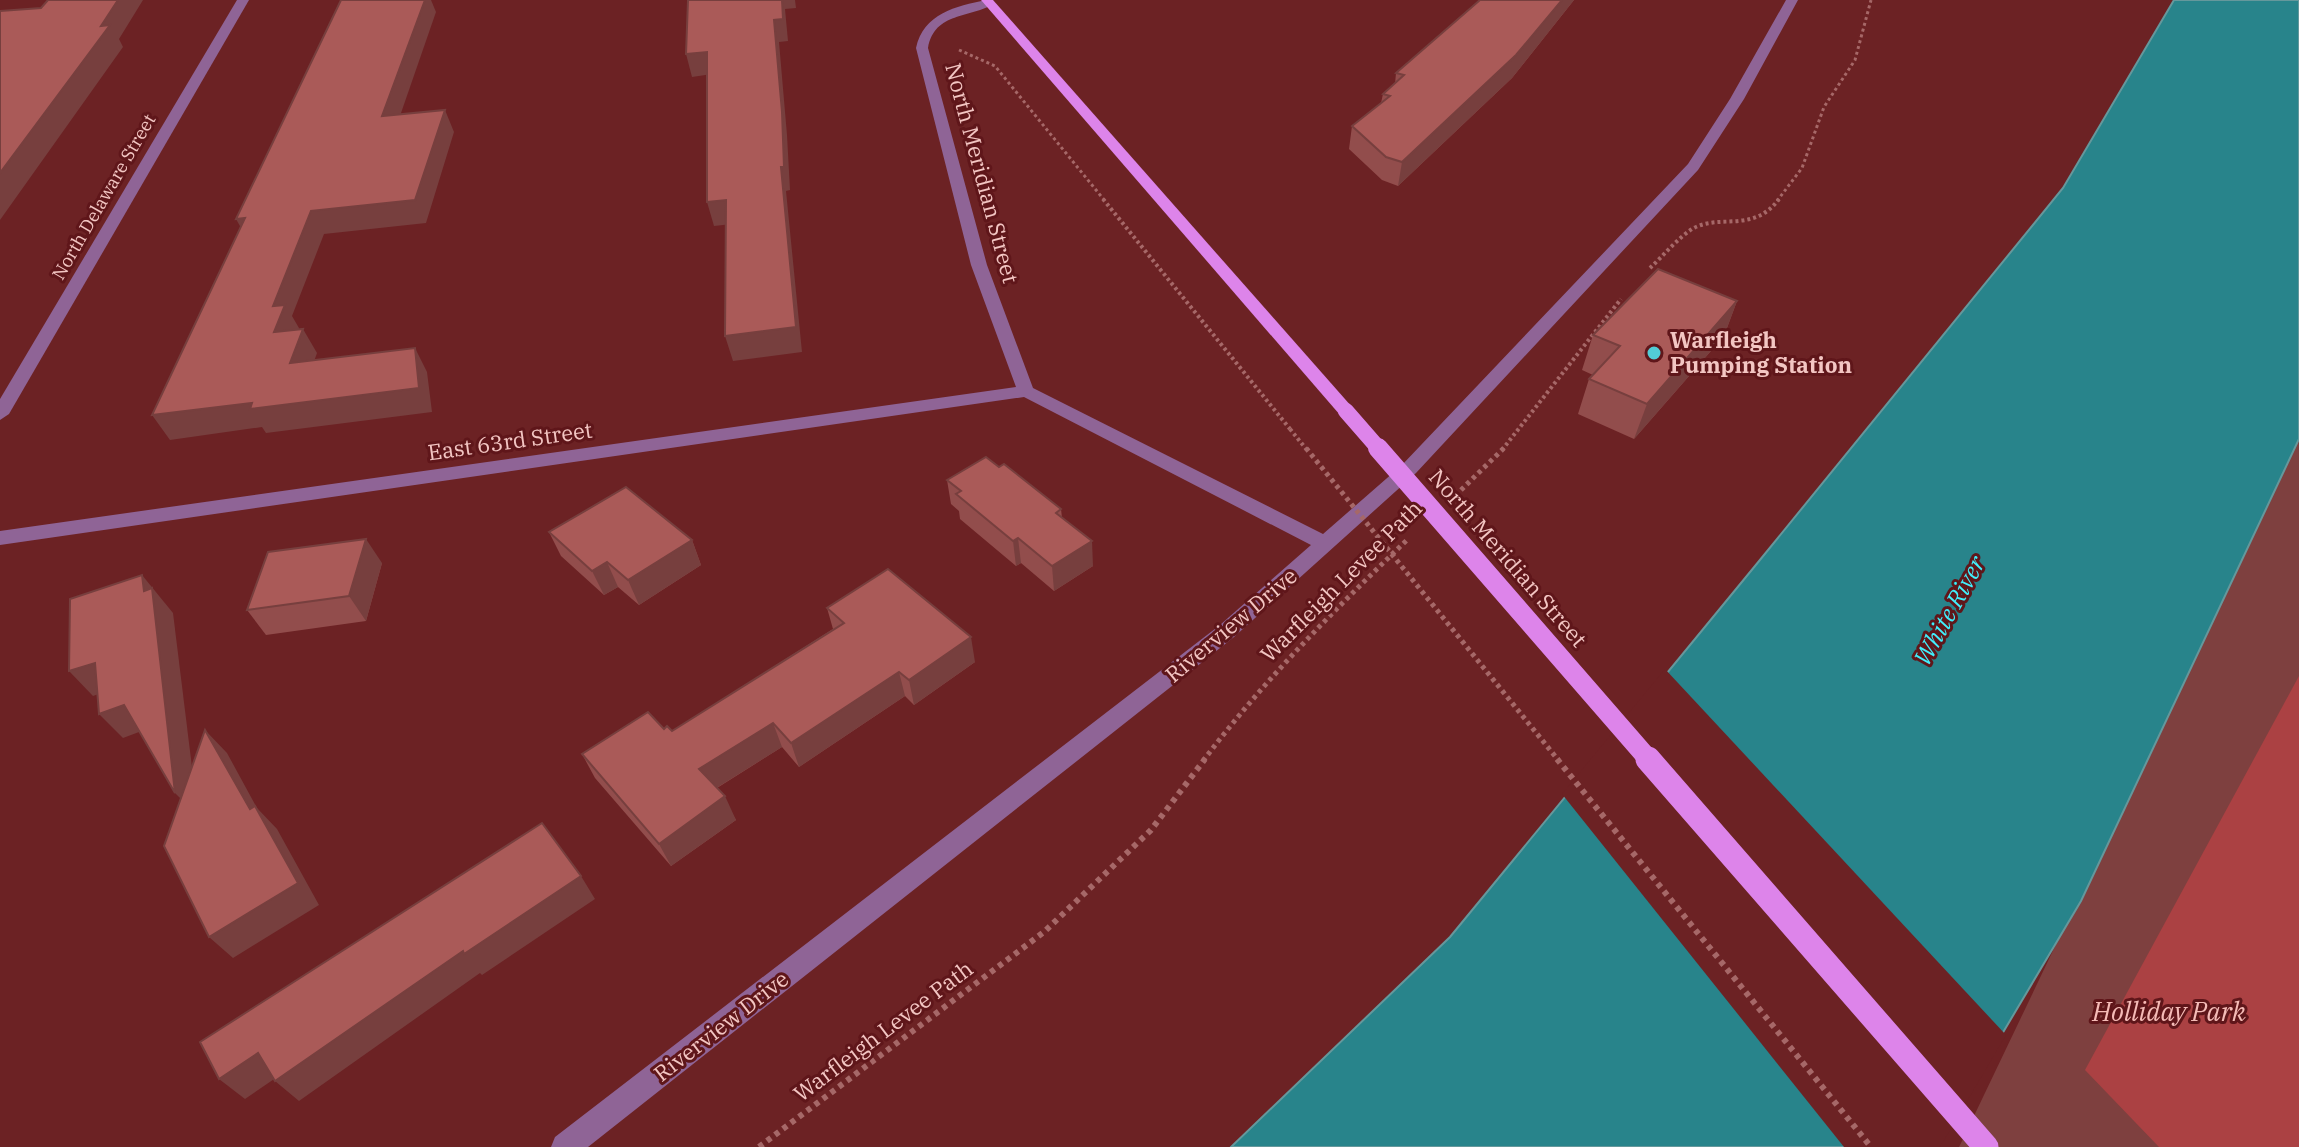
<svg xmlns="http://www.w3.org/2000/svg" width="2299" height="1147" font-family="'IBM Plex Serif',serif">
<rect width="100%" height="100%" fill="#6c2224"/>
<polygon fill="#7e403f" points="2299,436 2299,1147 1959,1147 1962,1141"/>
<polygon fill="#ab4143" points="2299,676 2299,1147 2159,1147 2085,1070"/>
<polygon fill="#28848b" stroke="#65989c" stroke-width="2" points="2174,0 2299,0 2299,439 2081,901 1935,1147 1231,1147 1450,937 1755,566 2063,188"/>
<polygon fill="#6c2224" points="1665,669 2006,1035 1940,1147 1844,1147 1562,794"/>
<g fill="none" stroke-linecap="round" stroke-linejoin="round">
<g stroke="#a66868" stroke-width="3" stroke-dasharray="3 3" stroke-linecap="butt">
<polyline points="959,50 995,66 1105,201"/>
<polyline points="1777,201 1802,168 1824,107 1855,60 1871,0"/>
</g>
<g stroke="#a66868" stroke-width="4" stroke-dasharray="3 3" stroke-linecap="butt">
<polyline points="1103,199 1290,429"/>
<path d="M1650,268c13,-12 27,-29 42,-39 27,-16 61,5 87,-30"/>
<polyline points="1502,450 1621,299"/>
</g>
<g stroke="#a66868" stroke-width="5" stroke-dasharray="4 4" stroke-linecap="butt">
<polyline points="1461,490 1504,448"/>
<path d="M1203,761c61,-81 131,-151 204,-221"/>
</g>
<polyline stroke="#a66868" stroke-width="6" stroke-dasharray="5 5" stroke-linecap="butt" points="759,1147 1044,932 1151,830 1205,759"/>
<g fill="#8f6496" fill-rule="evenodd">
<polygon points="237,0 249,0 9,414 0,420 0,399"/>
<path d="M986,0l9,3c-25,16 -60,8 -67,45l59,217 46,123 290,146 79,-69 286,-301 42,-65 56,-99h12l-54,99 -46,71 -282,303 -182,164 -646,510h-37l4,-10 665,-512 91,-80 -287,-148 -1024,148v-14l1016,-144 -45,-122 -55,-217c7,-34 40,-42 70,-48z"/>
</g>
<polygon fill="#dd84ea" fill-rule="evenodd" points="981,0 993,0 1352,407 1355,411 1352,415 1340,415"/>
<polyline stroke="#a66868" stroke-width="4" stroke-dasharray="3 3" stroke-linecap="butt" points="1290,429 1307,450"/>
<polyline stroke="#a66868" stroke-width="5" stroke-dasharray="4 4" stroke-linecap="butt" points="1306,448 1559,761"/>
<polyline stroke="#a66868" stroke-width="6" stroke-dasharray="5 5" stroke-linecap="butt" points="1557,759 1871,1147"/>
<polyline stroke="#dd84ea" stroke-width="16" points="1346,411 1380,450"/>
<polyline stroke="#dd84ea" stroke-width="20" points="1378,448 1650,761"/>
<polyline stroke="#dd84ea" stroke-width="25" points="1648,759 1986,1147"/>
</g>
<g fill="#924d4c">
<polygon points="1480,0 1574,0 1512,78 1398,186 1382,180 1349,149 1352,126 1381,103 1383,94 1395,84 1396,73"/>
<polygon points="1737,301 1724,336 1634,439 1578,414 1589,379 1593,375 1582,370 1593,335"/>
<polygon points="999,467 1061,509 1062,518 1093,566 1054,591 1021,563 1016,566 960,519 959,511 951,504 947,480"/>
<polygon points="549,532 692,540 701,565 639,605 618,587 604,595 561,556"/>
<polygon points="382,563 366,621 266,635 247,610"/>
<polygon points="827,608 975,662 914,705 905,696 799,767 782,747 717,788 736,820 671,866 595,778 582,754 672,731 833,629"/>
</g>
<g fill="#773f3e">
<polygon points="118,0 143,0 119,39 123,47 0,220 0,173"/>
<polygon points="421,0 431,0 436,12 392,139 382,116"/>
<polygon points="782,0 795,0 796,8 785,9 788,41 779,42 787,135 790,190 786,191 802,352 733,361 725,336 781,167 774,20"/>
<polygon points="1562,0 1574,0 1512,78 1398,186 1402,162"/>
<polygon points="707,52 712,74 692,77 686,54"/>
<polygon points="445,110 454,132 426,223 324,234 292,316 299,328 289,356 274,332 273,306 311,211"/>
<polygon points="726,200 732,224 714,226 707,202"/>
<polygon points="245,218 249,242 236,219"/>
<polygon points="1737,301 1724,336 1634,439 1647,404"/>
<polygon points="303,329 317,353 305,387 290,363"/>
<polygon points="415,348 427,372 432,412 266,433 262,427 170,440 152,415"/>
<polygon points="1018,538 1021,563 1016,566 1013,541"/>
<polygon points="366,539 382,563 366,621 349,596"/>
<polygon points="692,540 701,565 639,605 628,580"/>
<polygon points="1092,541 1093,566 1054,591 1052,566"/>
<polygon points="607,562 618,587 604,595 592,571"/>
<polygon points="142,575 173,613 198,816 175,793"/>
<polygon points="971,637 975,662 914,705 909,680"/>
<polygon points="95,663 118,687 93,696 69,671"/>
<polygon points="899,672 905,696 799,767 791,743"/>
<polygon points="124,705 147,729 123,738 99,714"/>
<polygon points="773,723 782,747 710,792 699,769"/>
<polygon points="205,730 227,753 257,808 277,829 319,905 233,958 209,937 250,809"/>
<polygon points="725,796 736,820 671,866 659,844"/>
<polygon points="581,876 595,899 482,975 480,973 299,1101 275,1081 463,951"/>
<polygon points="258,1053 283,1073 245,1099 219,1079"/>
</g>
<g fill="#aa5a58" stroke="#773f3e" stroke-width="2">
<polygon points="48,0 118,0 101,26 110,25 0,173 0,11 41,8"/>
<polygon points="341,0 425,0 382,116 445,110 415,200 311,211 273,306 285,305 274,332 303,329 290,363 415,348 419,388 250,409 252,403 152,415 245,218 236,219"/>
<polygon points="688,0 782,0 783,19 774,20 782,112 784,167 781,167 796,327 725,336 726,200 707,202 707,52 686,54"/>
<polygon points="1480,0 1562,0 1516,55 1402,162 1386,157 1352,126 1390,96 1383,94 1404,75 1396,73"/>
<polygon points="1658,269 1737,301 1647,404 1589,379 1620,346 1593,335"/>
<polygon points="986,457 999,467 1004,464 1061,509 1056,513 1092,541 1052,566 1018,538 1013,541 956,494 961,491 947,480"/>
<polygon points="626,487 692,540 628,580 607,562 592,571 549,532"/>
<polygon points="366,539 349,596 247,610 268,552"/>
<polygon points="888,569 971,637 909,680 899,672 791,743 773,723 699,769 725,796 659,844 582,754 648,712 664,729 667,726 672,731 844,623 827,608"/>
<polygon points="142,575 144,591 152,588 175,793 124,705 99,714 95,663 69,671 70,599"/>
<polygon points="205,730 250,809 255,806 298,883 209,937 164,846"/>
<polygon points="542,823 581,876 464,954 463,951 275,1081 258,1053 219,1079 200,1042"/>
</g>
<circle fill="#52ccd5" stroke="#5f161a" stroke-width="3" cx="1654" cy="353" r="8"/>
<g text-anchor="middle" stroke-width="6" stroke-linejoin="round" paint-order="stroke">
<g font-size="18" fill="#f3c6c3" stroke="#5f161a">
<text transform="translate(104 197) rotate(-60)" y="6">North Delaware Street</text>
</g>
<g font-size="22" fill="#f3c6c3" stroke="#5f161a">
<text transform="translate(982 173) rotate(75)" y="8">North Meridian Street</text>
<text transform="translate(510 441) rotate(-8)" y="8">East 63rd Street</text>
<text transform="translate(1508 558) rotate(49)" y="8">North Meridian Street</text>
<text transform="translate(1341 581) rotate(-45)" y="8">Warfleigh Levee Path</text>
<text transform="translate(1231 625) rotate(-40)" y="8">Riverview Drive</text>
<text transform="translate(721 1026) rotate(-38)" y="8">Riverview Drive</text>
<text transform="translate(883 1031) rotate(-37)" y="8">Warfleigh Levee Path</text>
</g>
<g font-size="22" font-weight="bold" fill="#f3c6c3" stroke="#5f161a" text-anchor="start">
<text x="1670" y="348">Warfleigh<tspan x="1670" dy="25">Pumping Station</tspan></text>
</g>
<g font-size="24" font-style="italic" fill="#41effc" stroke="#5f161a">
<text transform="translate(1950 611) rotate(-61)" y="8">White River</text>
</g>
<g font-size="26" font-style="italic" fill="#f5bbb7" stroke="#5f161a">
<text x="2169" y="1021">Holliday Park</text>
</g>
</g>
</svg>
